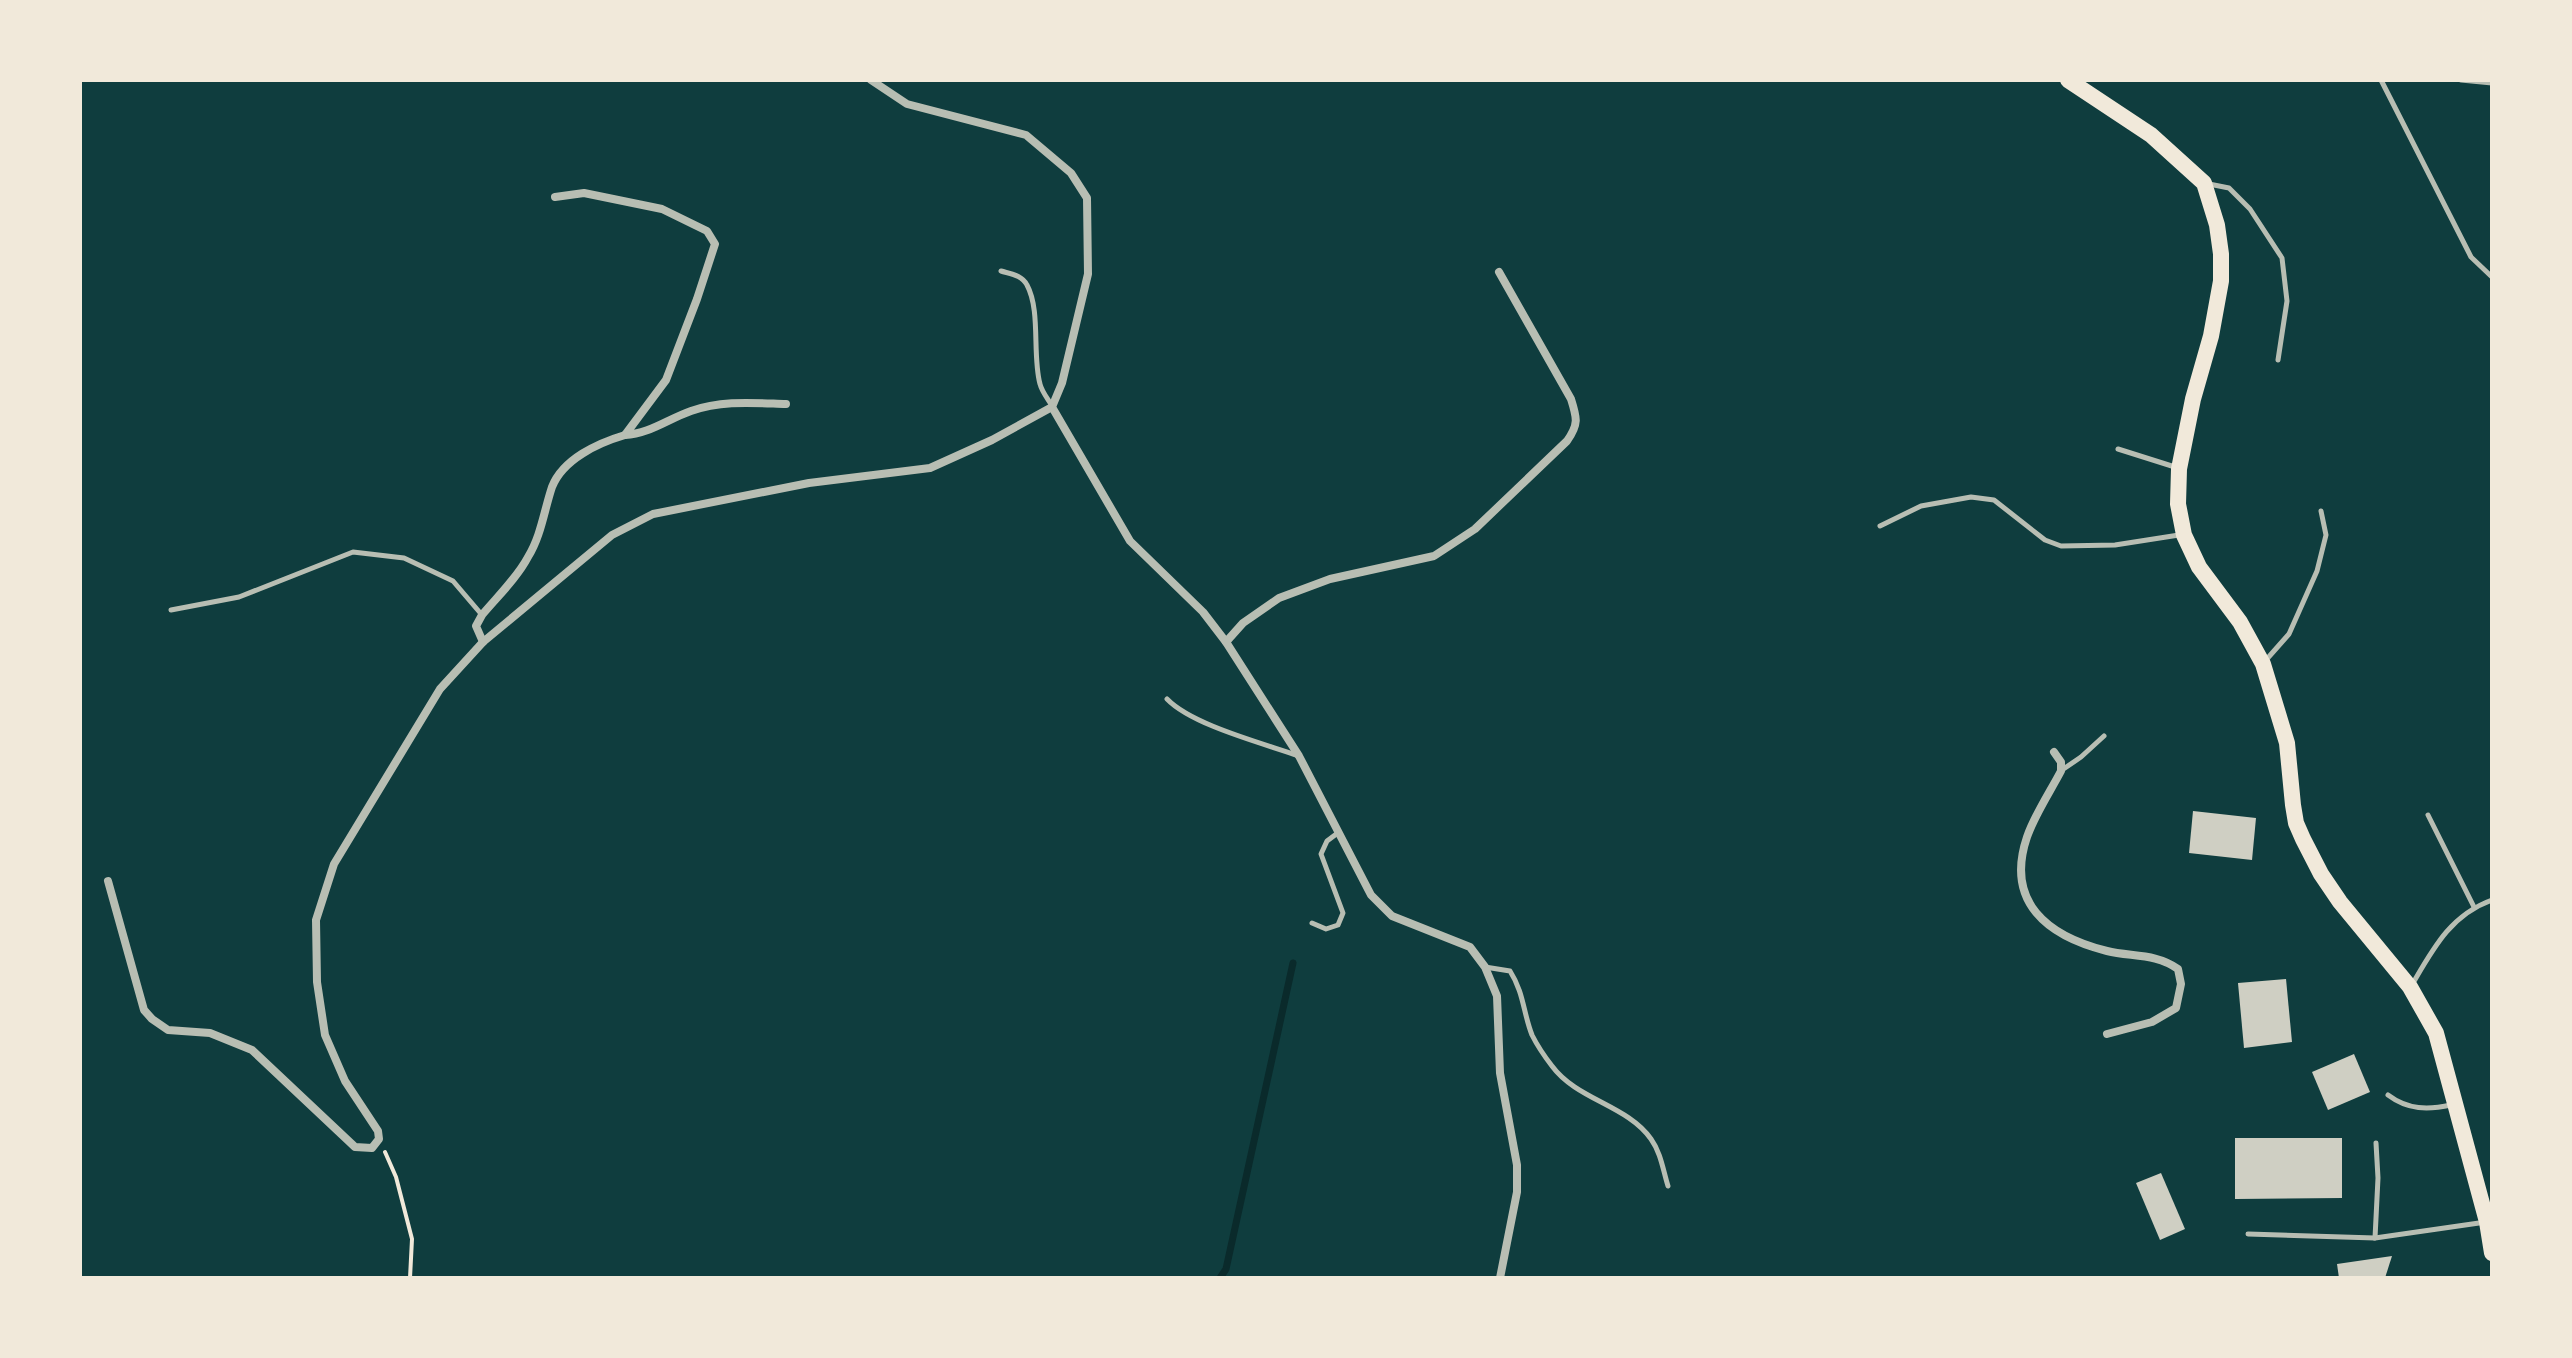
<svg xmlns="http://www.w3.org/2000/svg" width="2572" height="1358" font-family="'Open Sans',sans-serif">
<rect width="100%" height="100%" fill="#0f3d3e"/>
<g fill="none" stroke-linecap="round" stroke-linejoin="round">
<polyline stroke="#0a2a2b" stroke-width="7" points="1220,1278 1226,1269 1293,963"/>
</g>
<g fill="#cfcfc3">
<polygon points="2193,811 2256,818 2252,860 2189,853"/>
<polygon points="2286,979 2292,1042 2244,1048 2238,983"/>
<polygon points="2354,1054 2370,1092 2328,1110 2312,1072"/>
<polygon points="2235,1138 2342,1138 2342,1198 2235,1199"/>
<polygon points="2161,1173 2185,1229 2160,1240 2136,1183"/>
<polygon points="2392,1256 2385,1278 2339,1278 2337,1264"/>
</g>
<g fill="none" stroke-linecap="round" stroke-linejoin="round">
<polyline stroke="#f1e9da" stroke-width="4" points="385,1152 396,1177 412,1239 410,1278"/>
<g stroke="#b8beb3" stroke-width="5">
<polyline points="2381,80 2471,257 2492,277"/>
<polyline points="2461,80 2492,83"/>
<polyline points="2209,184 2229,188 2250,209 2282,258 2287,301 2278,360"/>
<path d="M1001,271c10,3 21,4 26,14 14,26 5,70 13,99 2,8 8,15 12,22"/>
<polyline points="2118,449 2175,467"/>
<polyline points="1880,526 1921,506 1971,497 1994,500 2045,540 2061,546 2115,545 2179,535"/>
<polyline points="171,610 239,597 353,552 404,558 453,581 482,615"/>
<polyline points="2266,660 2289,634 2317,571 2326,535 2321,511"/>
<path d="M1167,699c25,26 95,44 132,57"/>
<polyline points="2062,770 2081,757 2104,736"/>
<polyline points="2428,815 2474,907"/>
<polyline points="1312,923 1326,929 1338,925 1343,913 1321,854 1327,841 1339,832"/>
<path d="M1485,967l25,4c14,22 13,41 22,64 5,10 13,22 20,31 25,34 75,39 99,73 10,14 12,31 17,47"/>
<path d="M2413,983c21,-36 38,-68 79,-83"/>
<path d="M2388,1095c20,15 40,15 63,10"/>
<polyline points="2248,1234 2375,1238 2486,1222"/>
<polyline points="2375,1238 2378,1178 2376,1143"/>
</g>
<g stroke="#b8beb3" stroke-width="8">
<polyline points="871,80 907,104 1026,135 1071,173 1087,198 1088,274 1062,383 1052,407 1130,541 1203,612 1226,642 1299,756 1371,895 1392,916 1470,947 1485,967 1497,996 1500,1073 1517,1165 1517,1192 1500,1278"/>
<path d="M555,197l29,-4 78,16 45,22 8,13 -18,55 -31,81 -41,55c24,-1 43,-16 66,-24 31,-11 62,-8 95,-7"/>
<path d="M483,642l-7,-16 6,-11c15,-18 35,-37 46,-58 13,-21 16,-46 24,-70 11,-28 46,-44 73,-52"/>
<path d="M1226,642l17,-19 36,-25 51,-19 104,-23 41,-27 92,-88c12,-17 10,-23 4,-42l-72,-127"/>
<path d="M2054,752l7,10v9c-11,21 -26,43 -34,66 -22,65 20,99 80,114 24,6 49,2 71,18l3,15 -5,24 -24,14 -45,12"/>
<polyline points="108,881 144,1010 152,1019 168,1030 210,1033 252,1050 355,1147 372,1148 379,1139 378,1131 345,1081 325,1035 317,982 316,920 334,864 440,689 483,642 612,535 653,514 809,483 930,468 992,440 1052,407"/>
</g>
<polyline stroke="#f1e9da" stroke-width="16" points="2068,80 2151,135 2204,183 2217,225 2221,254 2221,281 2211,336 2193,399 2179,469 2178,504 2184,535 2199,567 2240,622 2263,664 2287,743 2293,805 2296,823 2303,839 2321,874 2340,902 2410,987 2436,1033 2487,1222 2492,1253"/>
</g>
<rect width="2572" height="1358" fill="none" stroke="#f1e9da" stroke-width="164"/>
</svg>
